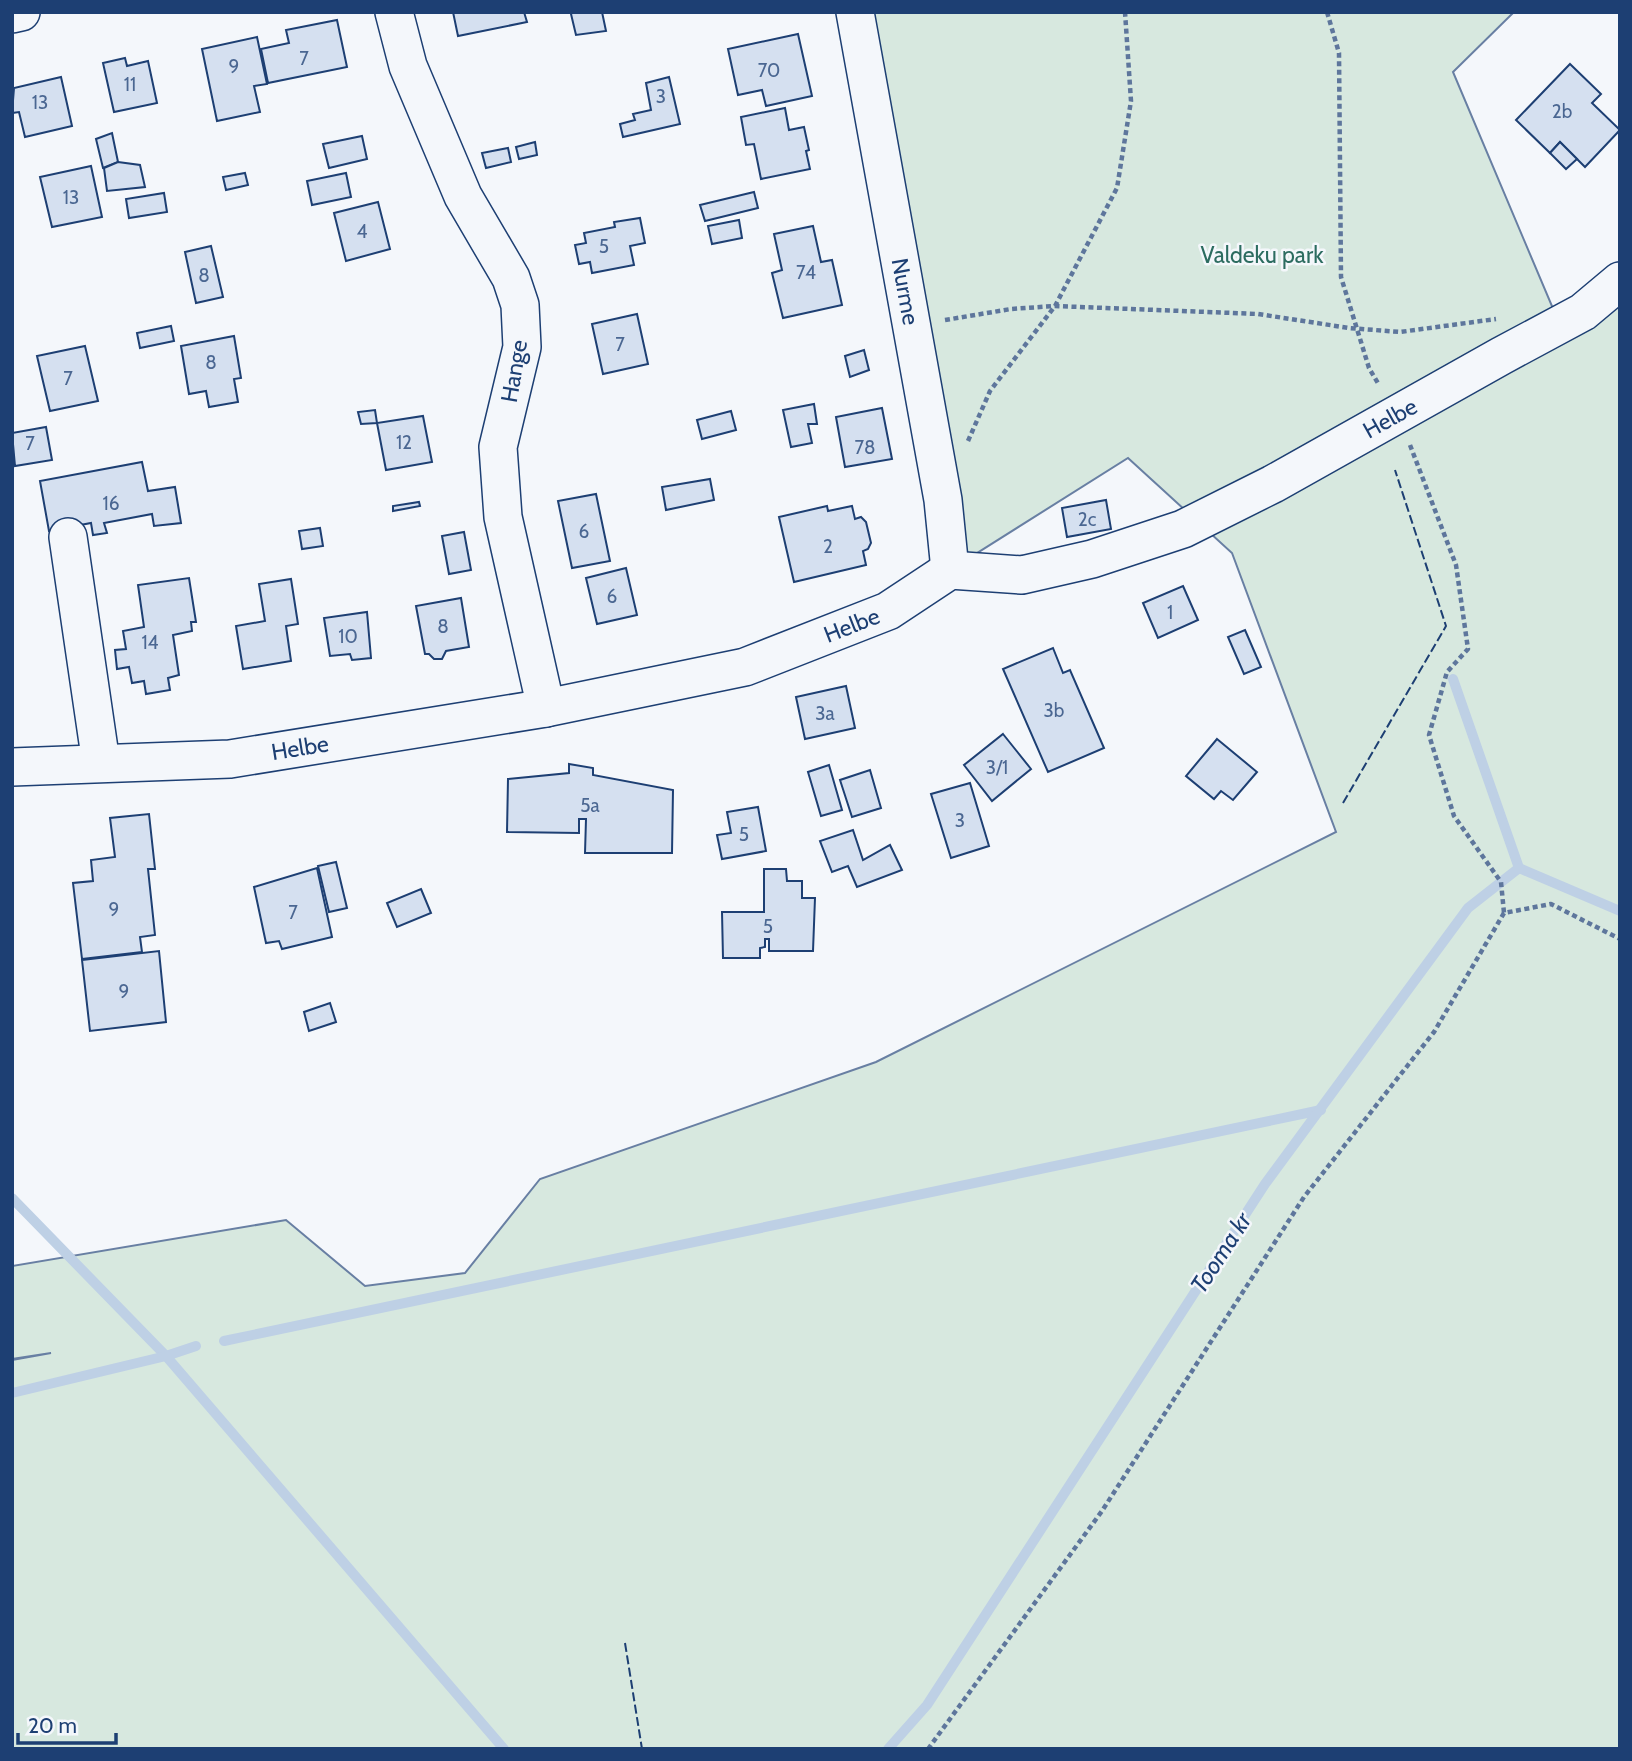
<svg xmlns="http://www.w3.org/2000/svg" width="1632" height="1761" font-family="Cabin,sans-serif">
<rect width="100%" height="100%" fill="#f4f7fb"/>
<polygon fill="#d7e8df" stroke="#687fa3" stroke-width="2" points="855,12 1514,12 1453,72 1565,337 1620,299 1620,1749 12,1749 12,1360 51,1353 12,1359 12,1266 286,1220 365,1286 465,1273 540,1179 876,1062 1336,832 1232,553 1128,458 950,570"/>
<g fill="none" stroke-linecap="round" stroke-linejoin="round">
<g stroke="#bed0e5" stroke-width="10">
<polyline points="1453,679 1519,868"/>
<polyline points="12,1198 166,1356 504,1749"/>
<polyline points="224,1341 1321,1110"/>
<polyline points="12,1393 166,1356 196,1346"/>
<polyline points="888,1749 927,1705 1265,1184 1468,908 1519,868 1620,911"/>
</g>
</g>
<g fill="#d5e0f0" stroke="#1d3f73" stroke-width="2">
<polygon points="453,12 524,12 527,22 458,36"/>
<polygon points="573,12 602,12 606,31 576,35 571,14"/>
<polygon points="337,20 347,67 268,83 261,49 289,43 286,30"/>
<polygon points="798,34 812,96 766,106 762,90 738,95 728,49"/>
<polygon points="257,37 267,84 254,86 260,112 217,121 202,49"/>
<polygon points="125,58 127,66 148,61 157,103 114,112 103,63"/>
<polygon points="1570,64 1601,94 1592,103 1620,130 1585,167 1560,142 1550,153 1516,120"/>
<polygon points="61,77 72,126 25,137 19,112 12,113 14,88"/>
<polygon points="669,77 680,124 623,137 620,124 635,120 633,114 651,110 646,83"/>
<polygon points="785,108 789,130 804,127 809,150 806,151 810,169 761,179 754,144 746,145 741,117"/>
<polygon points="112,133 118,162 103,168 96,139"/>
<polygon points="362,136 367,159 329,168 323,144"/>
<polygon points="535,142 537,155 519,159 516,147"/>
<polygon points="1560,142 1577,159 1566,169 1550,153"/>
<polygon points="508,148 511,162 486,168 482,153"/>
<polygon points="118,162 140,165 145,187 107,191 104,168"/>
<polygon points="91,166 102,217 52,227 40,177"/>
<polygon points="245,173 248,185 226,190 223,177"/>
<polygon points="346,173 351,197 312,205 307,181"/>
<polygon points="754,192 758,208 705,221 700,205"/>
<polygon points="164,193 167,212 129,218 126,199"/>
<polygon points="378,202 390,249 346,261 334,213"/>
<polygon points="640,218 645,243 630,246 634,265 592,273 590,262 579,264 575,245 586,243 584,233 615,227 614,222"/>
<polygon points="739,220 742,238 712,244 708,226"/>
<polygon points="813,226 821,262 832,260 842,305 783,318 772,273 782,270 774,234"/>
<polygon points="211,246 223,297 196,303 185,252"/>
<polygon points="637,314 648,364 603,374 592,324"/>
<polygon points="171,326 174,341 140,348 137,333"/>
<polygon points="234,336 241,378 234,379 238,402 209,407 206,391 189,394 181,346"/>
<polygon points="85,346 98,401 50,411 37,356"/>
<polygon points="864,350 869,370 850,377 845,356"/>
<polygon points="814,404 817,424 808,424 812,443 791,447 783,410"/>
<polygon points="882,408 892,459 845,467 836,417"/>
<polygon points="375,410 377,423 361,424 358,412"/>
<polygon points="731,411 736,430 702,439 697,420"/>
<polygon points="423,416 432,462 386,470 377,423"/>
<polygon points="46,427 52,460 15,466 12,433"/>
<polygon points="142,462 148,491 175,487 181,523 154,526 152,514 104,523 107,533 93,535 91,523 49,531 40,481"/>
<polygon points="710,479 714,500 666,510 662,487"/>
<polygon points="596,494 610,561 572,568 558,501"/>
<polygon points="1106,500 1111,529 1067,537 1062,508"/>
<polygon points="419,502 420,506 393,511 393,506"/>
<polygon points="827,506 828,511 852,506 855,519 861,517 866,522 871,543 868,549 863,551 866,565 794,582 779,517"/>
<polygon points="320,528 323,546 302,549 299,531"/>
<polygon points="464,532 471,570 449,574 442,536"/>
<polygon points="626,568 637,615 597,624 586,578"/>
<polygon points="189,578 196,622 191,622 192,631 173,635 179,675 168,678 170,690 146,694 144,681 132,683 129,667 117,669 115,650 126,649 123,631 144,627 138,585"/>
<polygon points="291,579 298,624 286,626 291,661 243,669 236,626 265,621 259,584"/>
<polygon points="1183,586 1198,620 1158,638 1143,603"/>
<polygon points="461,598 469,647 446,651 442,659 434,659 429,654 425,654 416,606"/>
<polygon points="367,612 371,658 352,660 350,654 330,656 324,618"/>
<polygon points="1245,630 1261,667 1244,674 1228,637"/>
<polygon points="1053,648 1063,673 1070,670 1104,748 1048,772 1003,669"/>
<polygon points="846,686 855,728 805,739 796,697"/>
<polygon points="1003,734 1031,769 992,801 964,765"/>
<polygon points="1217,739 1257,772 1233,800 1221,791 1214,799 1186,776"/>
<polygon points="569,764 593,768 593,775 673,790 672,853 585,853 586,819 579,819 579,833 507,832 508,779 569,773"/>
<polygon points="829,765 842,810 821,816 808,772"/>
<polygon points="870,770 881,808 852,817 840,780"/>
<polygon points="970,783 989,846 951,858 931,794"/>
<polygon points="758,807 766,851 722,859 717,835 731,833 727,812"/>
<polygon points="149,814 155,869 148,869 155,935 140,937 142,952 82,959 73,883 93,881 91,860 115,857 110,818"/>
<polygon points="853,830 863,860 890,845 902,870 857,887 848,866 832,872 820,841"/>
<polygon points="336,862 347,908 329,912 318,866"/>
<polygon points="317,868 332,937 282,949 279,941 266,943 254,887"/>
<polygon points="764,869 786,869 787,881 802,881 802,898 815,898 813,951 769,951 769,939 765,939 765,947 760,948 760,958 723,958 722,912 764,912"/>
<polygon points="421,889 431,913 397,927 387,903"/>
<polygon points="159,951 166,1022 90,1031 82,960"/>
<polygon points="330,1003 336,1022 309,1031 304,1012"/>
</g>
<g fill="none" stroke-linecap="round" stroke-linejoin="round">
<g stroke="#1d3f73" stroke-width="40">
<g id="minor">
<polyline points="394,12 408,66 463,196 511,278 520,305 522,347 498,447 503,517 546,708"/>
<path id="s1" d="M855,12l88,488 7,70"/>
<polyline points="12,14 21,12"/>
<polyline points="68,537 101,763"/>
<path id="s2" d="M12,767l218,-8 316,-51 199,-41 143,-56 62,-41 72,5 70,-16 91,-30 90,-45 228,-128 82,-44 37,-31"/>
</g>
</g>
<g stroke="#5e769c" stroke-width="4.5" stroke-dasharray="5 3.5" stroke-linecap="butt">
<polyline points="1327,12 1339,53 1341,277 1369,368 1379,385"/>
<polyline points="945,320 1011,309 1055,306 1258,314 1349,328 1400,332 1496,319"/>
<polyline points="968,441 990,391 1055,306 1117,188 1131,101 1125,12"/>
<polyline points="1410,445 1456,565 1468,649 1447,672 1429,735 1454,816 1501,882 1504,913"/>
<polyline points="928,1749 1102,1511 1304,1197 1434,1032 1504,913 1551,904 1620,939"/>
</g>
<use href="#minor" stroke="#f4f7fb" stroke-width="37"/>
<g stroke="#1d3f73" stroke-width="2" stroke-dasharray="9 3.5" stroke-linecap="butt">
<polyline points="1343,803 1446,626 1395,470"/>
<polyline points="625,1643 642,1749"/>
</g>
</g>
<g text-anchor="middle" stroke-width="5" stroke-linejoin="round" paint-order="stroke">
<g font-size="19" fill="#4b6792">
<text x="304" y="65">7</text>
<text x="234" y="73">9</text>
<text x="769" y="77">70</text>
<text x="130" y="91">11</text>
<text x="661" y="103">3</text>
<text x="40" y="109">13</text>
<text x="1562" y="118">2b</text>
<text x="71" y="204">13</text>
<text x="362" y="238">4</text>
<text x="604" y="253">5</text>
<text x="806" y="279">74</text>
<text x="204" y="282">8</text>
<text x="620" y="351">7</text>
<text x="211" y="369">8</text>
<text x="68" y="385">7</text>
<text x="404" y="449">12</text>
<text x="30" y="450">7</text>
<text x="865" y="454">78</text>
<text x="111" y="510">16</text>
<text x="1087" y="526">2c</text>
<text x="584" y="538">6</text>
<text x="828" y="553">2</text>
<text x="612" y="603">6</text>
<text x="1170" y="619">1</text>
<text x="443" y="633">8</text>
<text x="348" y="643">10</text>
<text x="150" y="649">14</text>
<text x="1054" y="717">3b</text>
<text x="825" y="720">3a</text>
<text x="997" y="774">3/1</text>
<text x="590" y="812">5a</text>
<text x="960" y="827">3</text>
<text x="744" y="841">5</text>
<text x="114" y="916">9</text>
<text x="293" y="919">7</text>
<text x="768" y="933">5</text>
<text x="124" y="998">9</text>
</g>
<g font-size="23" fill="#2c6c60" stroke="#f4f7fb">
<text x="1262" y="263">Valdeku park</text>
</g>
<g font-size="23" fill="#1d3f73" stroke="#f4f7fb">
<text dy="8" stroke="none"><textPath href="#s1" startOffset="284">Nurme</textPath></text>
<text transform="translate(514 371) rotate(-80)" y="8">Hange</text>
<text dy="8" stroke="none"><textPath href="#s2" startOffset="1444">Helbe</textPath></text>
<text dy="8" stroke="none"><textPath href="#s2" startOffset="856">Helbe</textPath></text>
<text dy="8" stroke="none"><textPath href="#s2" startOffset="289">Helbe</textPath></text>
</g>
<g font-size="24" font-style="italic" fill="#1d3f73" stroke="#f4f7fb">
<text transform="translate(1221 1253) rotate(-57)" y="8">Tooma kr</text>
</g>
</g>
<rect width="1632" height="1761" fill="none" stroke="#1d3f73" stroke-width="28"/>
<path d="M18 1733v10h98v-10" fill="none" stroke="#1d3f73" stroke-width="3.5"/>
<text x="28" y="1733" font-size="21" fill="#1d3f73" stroke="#f4f7fb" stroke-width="5" paint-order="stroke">20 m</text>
</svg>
